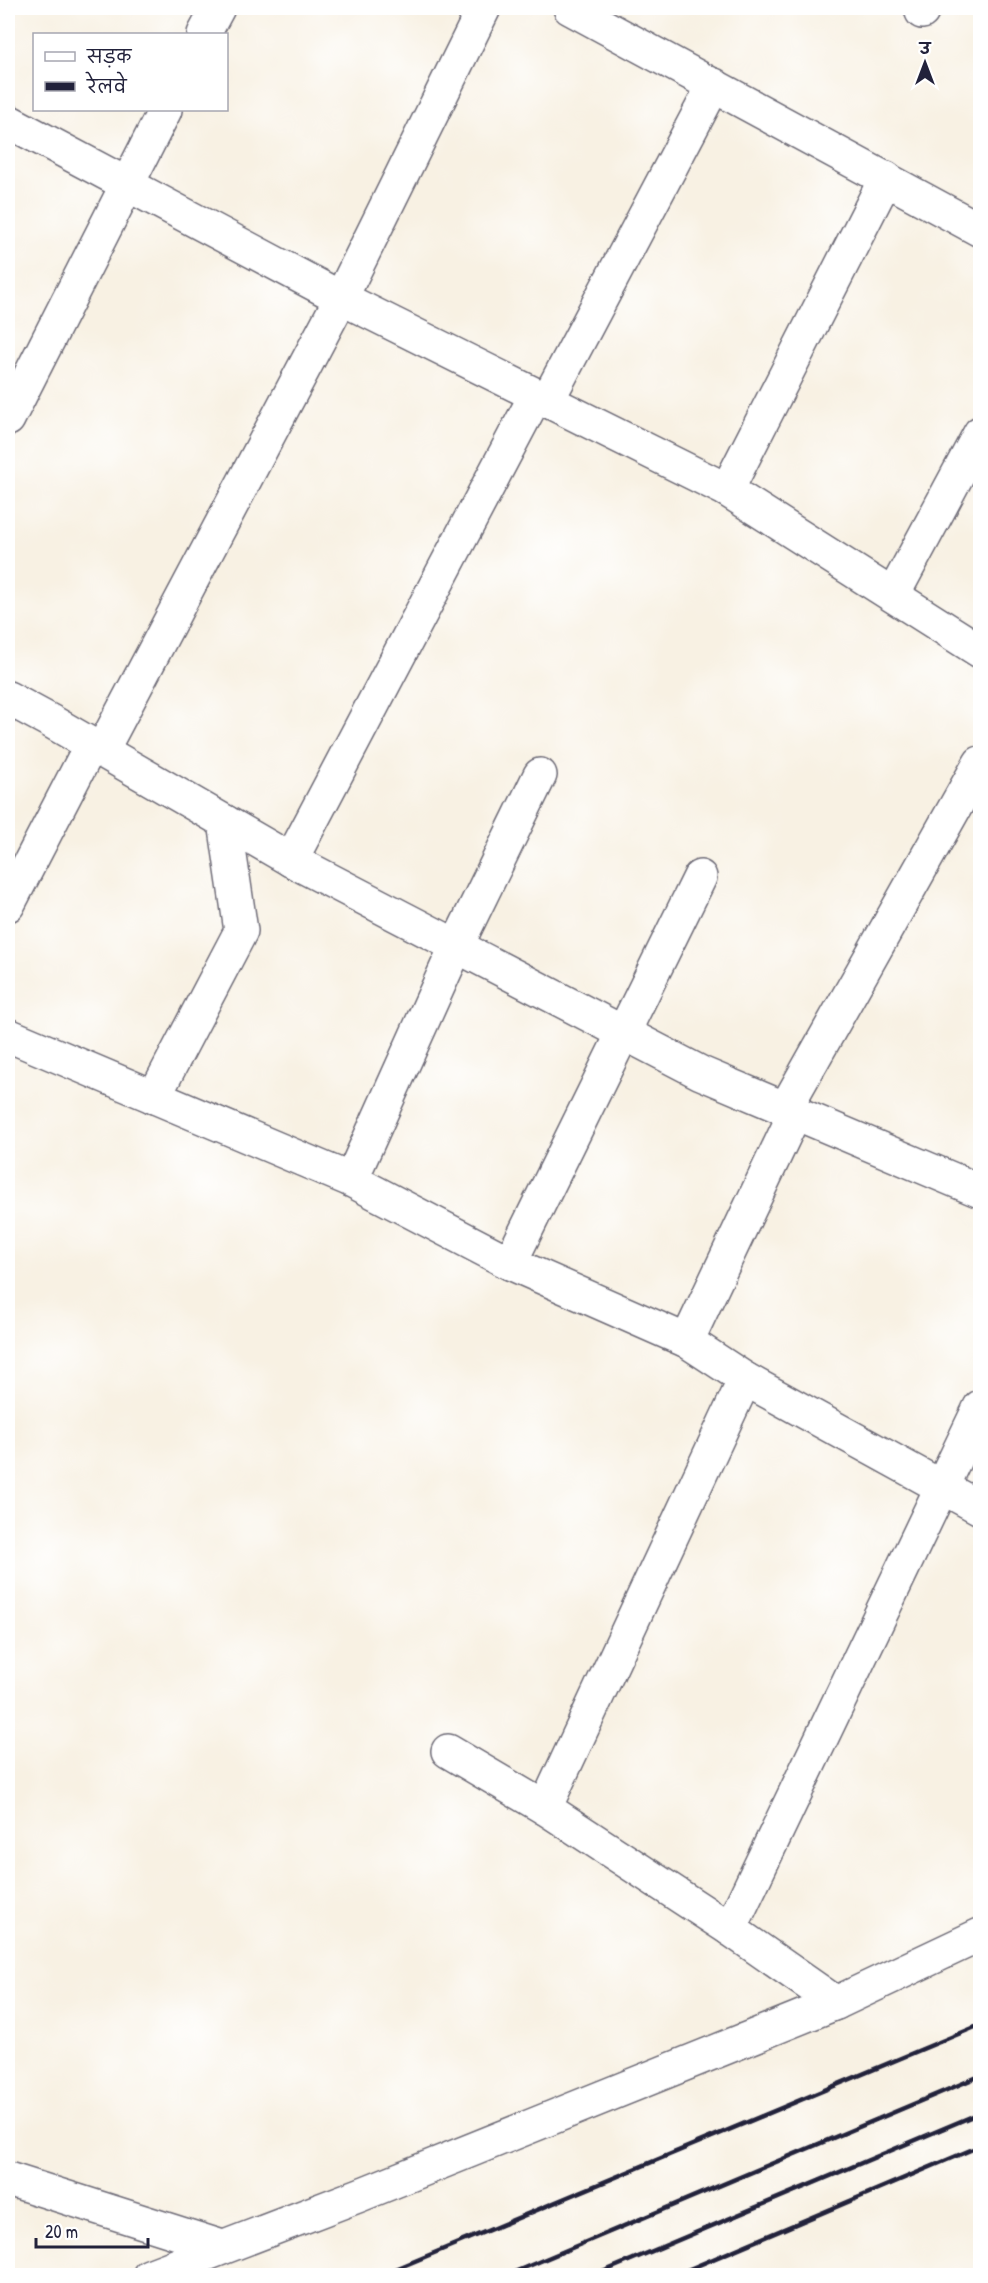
<svg xmlns="http://www.w3.org/2000/svg" width="988" height="2283" font-family="'Patrick Hand','Playpen Sans Deva',sans-serif">
<rect width="100%" height="100%" fill="#fff"/>
<filter id="ink" filterUnits="userSpaceOnUse"><feTurbulence type="fractalNoise" baseFrequency=".0167" numOctaves="2"/><feDisplacementMap in="SourceGraphic" scale="12" xChannelSelector="R" yChannelSelector="G"/><feConvolveMatrix kernelMatrix="1 2 1 2 8 2 1 2 1" color-interpolation-filters="sRGB"/></filter>
<filter id="wash" filterUnits="userSpaceOnUse"><feTurbulence type="fractalNoise" baseFrequency=".008" numOctaves="4" result="noise"/><feDisplacementMap in="SourceGraphic" scale="24" xChannelSelector="R" yChannelSelector="G"/><feGaussianBlur stdDeviation="1.35" result="paint"/><feColorMatrix in="noise" values="0 0 0 0 0 0 0 0 0 0 0 0 0 0 0 0 0 1.4 0 .05"/><feComposite in="paint" operator="in"/></filter>
<g filter="url(#wash)">
<rect width="100%" height="100%" fill="#f8f1e3"/>
</g>
<g filter="url(#ink)">
<g fill="none" stroke-linecap="round" stroke-linejoin="round">
<g stroke="#6d6a76" stroke-width="36">
<g id="minor">
<polyline points="570,8 980,230"/>
<polyline points="922,12 923,8"/>
<polyline points="204,34 218,8"/>
<polyline points="8,121 341,298 727,490"/>
<polyline points="886,178 727,490 980,651"/>
<polyline points="547,401 714,85"/>
<polyline points="8,419 165,110"/>
<polyline points="893,595 980,433"/>
<polyline points="8,698 54,723 291,860 701,1073 980,1191"/>
<polyline points="102,750 341,298 484,8"/>
<polyline points="291,860 536,395"/>
<polyline points="8,905 91,745"/>
<polyline points="8,1035 351,1180 510,1263 687,1341 745,1379 980,1508"/>
<polyline points="154,1097 241,931 225,822"/>
<polyline points="785,1109 980,763"/>
<polyline points="351,1180 456,947 540,775"/>
<polyline points="510,1263 700,877"/>
<polyline points="687,1341 795,1113"/>
<polyline points="448,1751 545,1808 730,1929 836,2003"/>
<polyline points="545,1808 745,1379"/>
<polyline points="730,1929 980,1407"/>
<polyline points="8,2179 222,2247"/>
<polyline points="149,2276 360,2195 836,2003 980,1935"/>
</g>
</g>
<use href="#minor" stroke="#fff" stroke-width="33"/>
<g stroke="#22223b" stroke-width="4.5">
<polyline points="379,2276 980,2025"/>
<polyline points="505,2276 980,2076"/>
<polyline points="593,2276 980,2113"/>
<polyline points="673,2276 980,2146"/>
</g>
</g>
</g>
<rect width="988" height="2283" fill="none" stroke="#fff" stroke-width="30"/>
<rect x="33" y="33" width="195" height="78" fill="#ffffff" stroke="#a7a7b1" stroke-width="1.5"/>
<rect x="45" y="52" width="30" height="9" fill="#ffffff" stroke="#a7a7b1" stroke-width="1.5"/>
<text x="87" y="63" font-size="18" fill="#22223b">सड़क</text>
<rect x="45" y="82" width="30" height="9" fill="#22223b" stroke="#a7a7b1" stroke-width="1.5"/>
<text x="87" y="93" font-size="18" fill="#22223b">रेलवे</text>
<g transform="translate(925 63)" stroke="#ffffff" stroke-width="4.5" paint-order="stroke">
<path d="M0-4.5L10 22L0 15L-10 22Z" fill="#22223b"/>
<text y="-9" font-size="16" font-weight="bold" text-anchor="middle" fill="#22223b">उ</text>
</g>
<path d="M36 2238v9h112v-9" fill="none" stroke="#22223b" stroke-width="3"/>
<text x="45" y="2238" font-size="18" fill="#22223b" stroke="#ffffff" stroke-width="4.5" paint-order="stroke">20 m</text>
</svg>
